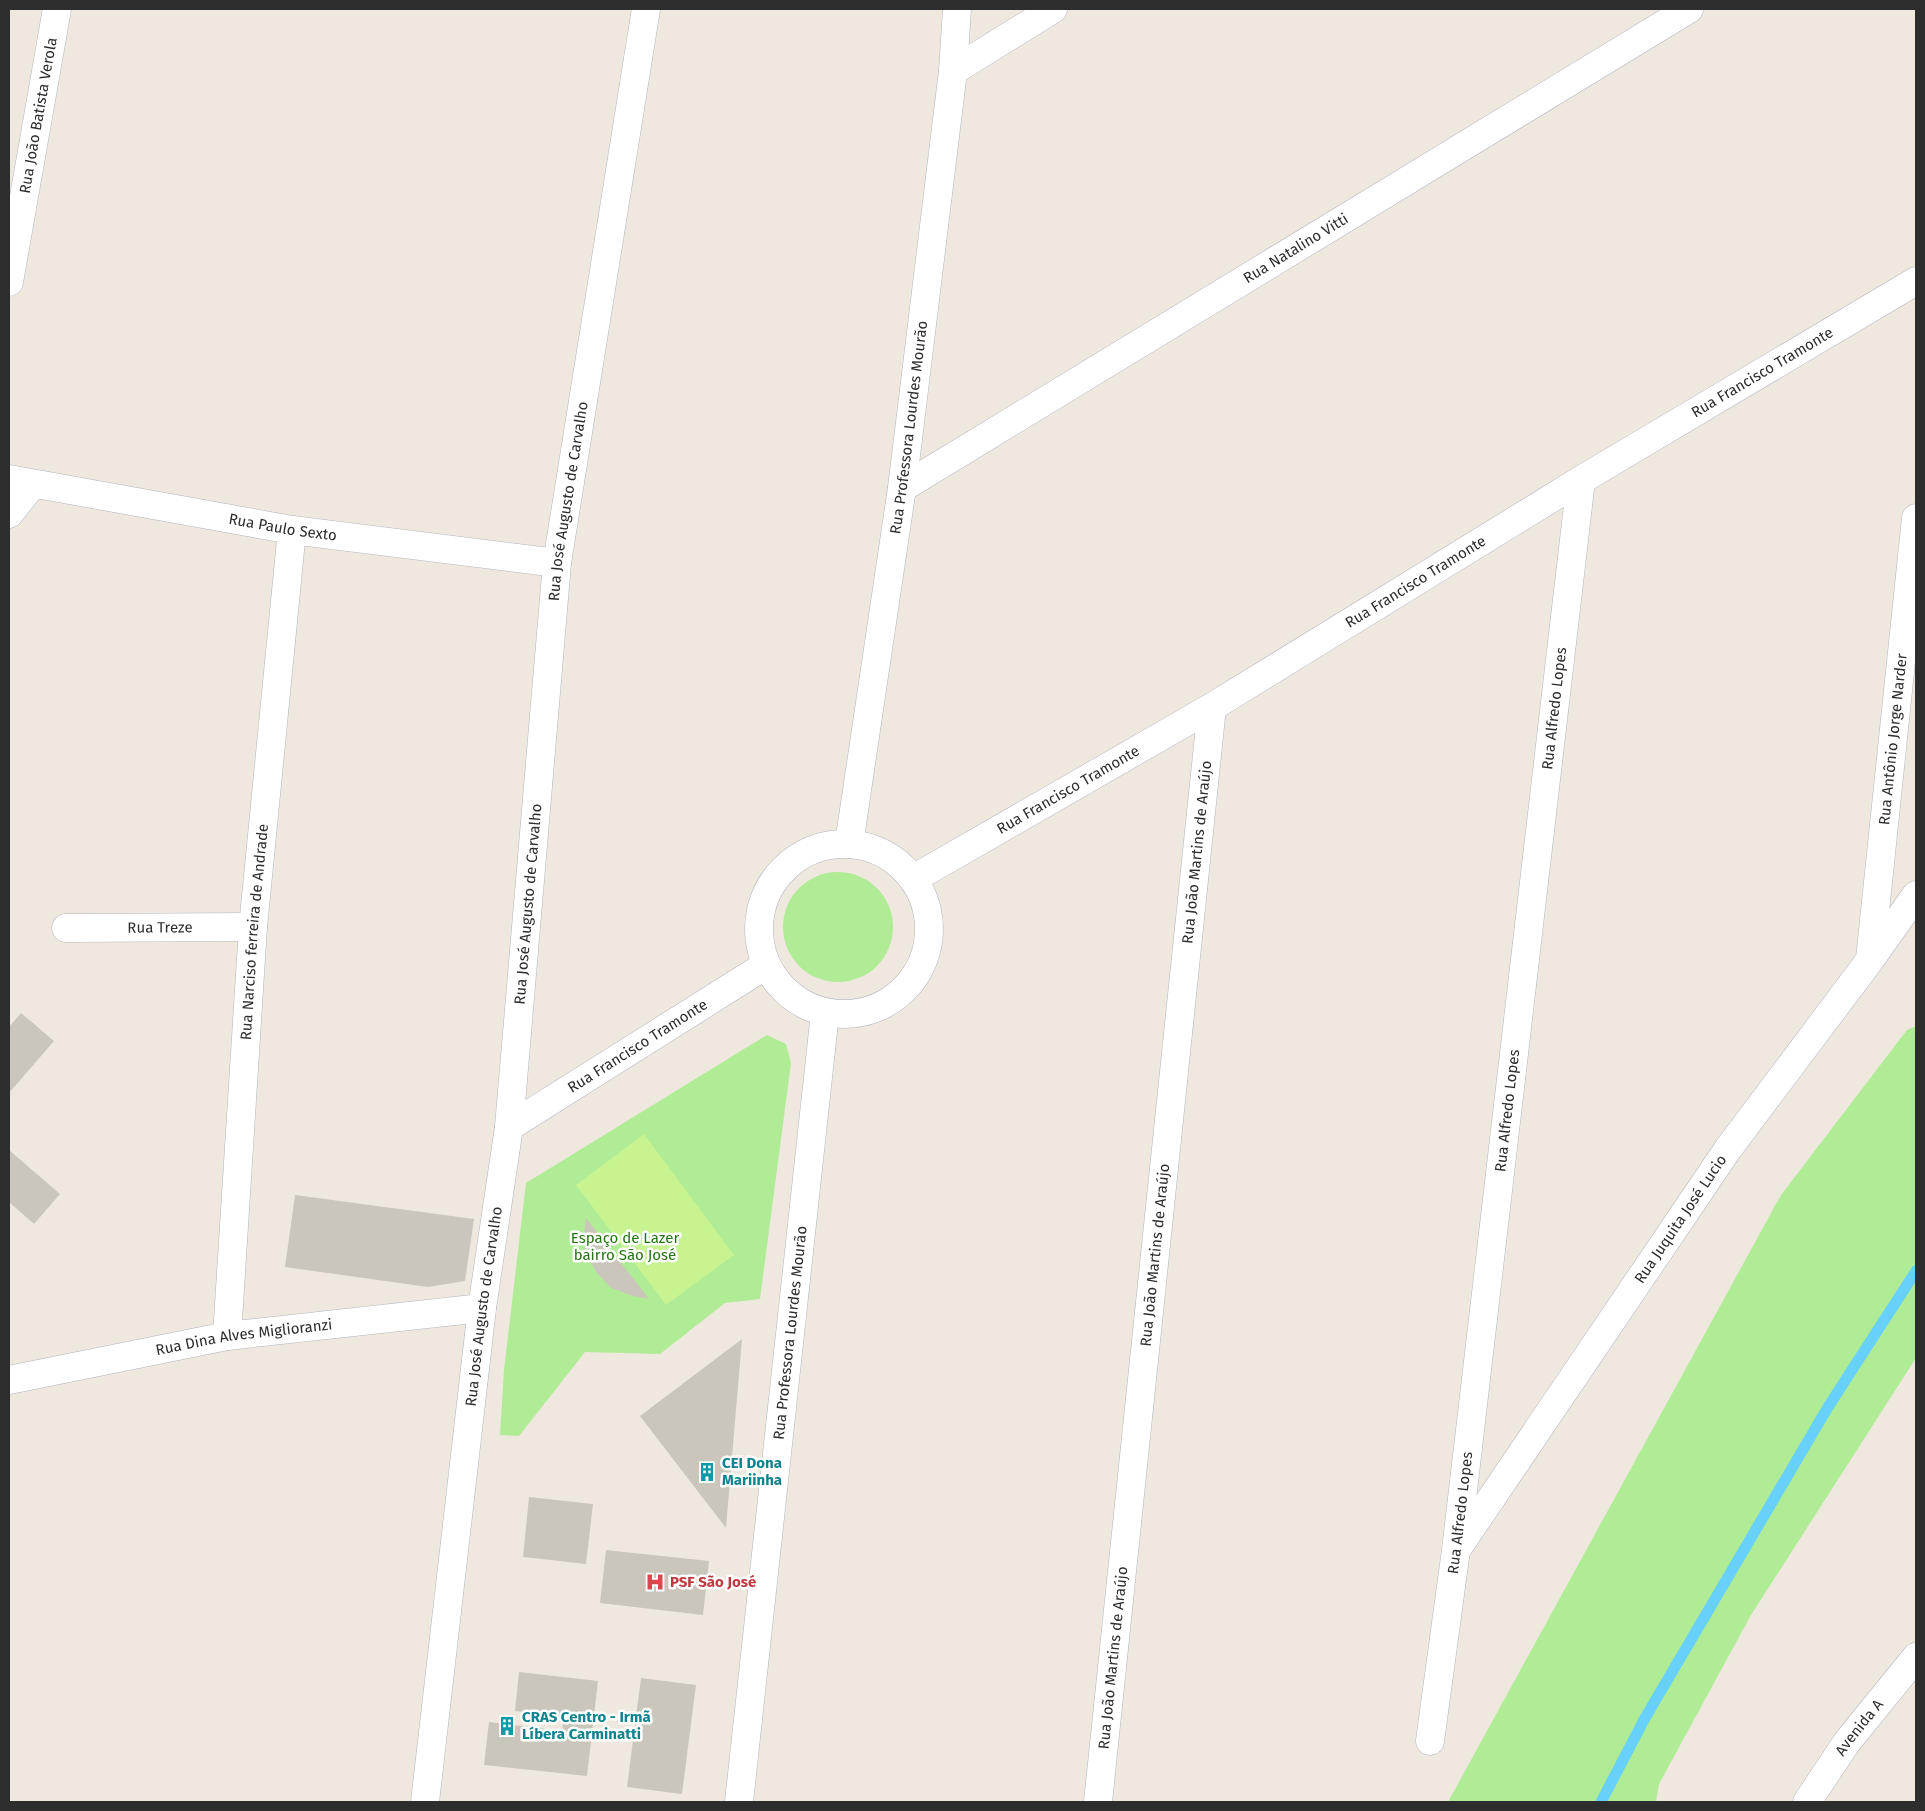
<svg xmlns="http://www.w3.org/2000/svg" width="1925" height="1811" font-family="'Fira Sans',sans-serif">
<rect width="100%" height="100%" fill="#efe8de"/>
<g fill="#b0eb95">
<circle cx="838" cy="927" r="55"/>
<polygon points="1916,1026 1916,1358 1751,1615 1659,1784 1656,1802 1448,1802 1781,1195 1907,1030"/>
<polygon points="767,1035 786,1044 791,1063 760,1299 725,1303 660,1354 585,1352 519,1436 500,1435 504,1370 526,1183"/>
</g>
<polygon fill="#c7f390" points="644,1134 734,1255 666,1305 576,1185"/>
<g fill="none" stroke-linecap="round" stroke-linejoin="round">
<polyline stroke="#67d0fb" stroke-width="11" points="1601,1802 1645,1718 1828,1407 1916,1271"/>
</g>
<g fill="#cbc6bc">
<polygon points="21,1013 54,1041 9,1093 9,1027"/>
<polygon points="9,1150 60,1194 34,1224 9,1202"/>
<polygon points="295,1195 474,1219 465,1281 428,1287 285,1267"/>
<polygon points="586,1218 649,1299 633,1296 611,1288 596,1272 586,1252 583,1241"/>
<polygon points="742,1339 726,1528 640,1416"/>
<polygon points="529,1497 593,1504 586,1564 523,1557"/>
<polygon points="606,1550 709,1561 703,1615 600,1603"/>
<polygon points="519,1672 598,1681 587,1776 484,1765 489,1722 562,1731 564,1717 515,1711"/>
<polygon points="641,1678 696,1685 682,1794 627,1787"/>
</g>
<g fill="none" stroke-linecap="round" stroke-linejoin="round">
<g stroke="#b2b4c1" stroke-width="29">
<g id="minor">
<polyline points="953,71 1053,9"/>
<path id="s1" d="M9,282l48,-273"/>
<path id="s2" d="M9,479l283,51 265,33"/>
<path id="s3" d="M902,488l787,-479"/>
<polyline points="9,514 33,484"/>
<path id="s4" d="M849,844l53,-356 51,-417 4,-62"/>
<circle cx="844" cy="929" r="85"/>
<path id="s5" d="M913,879l299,-172 369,-227 335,-199"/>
<path id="s6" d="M66,928l187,-1"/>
<path id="s7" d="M1870,959l46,-441"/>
<path id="s8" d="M509,1127l257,-162"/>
<path id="s9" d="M227,1336l26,-409 39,-397"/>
<path id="s10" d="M9,1380l218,-44 255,-28"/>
<path id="s11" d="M1459,1546l269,-397 142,-189 46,-65"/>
<path id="s12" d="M1430,1741l26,-191 125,-1070"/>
<path id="s13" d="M425,1802l57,-494 27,-181 48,-564 89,-554"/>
<path id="s14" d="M739,1802l86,-789"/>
<path id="s15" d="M1098,1802l114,-1095"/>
<path id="s16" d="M1807,1802l40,-60 69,-85"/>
</g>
</g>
<use href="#minor" stroke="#fff" stroke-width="28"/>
</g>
<defs>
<g id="building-bare" transform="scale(1.5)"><path d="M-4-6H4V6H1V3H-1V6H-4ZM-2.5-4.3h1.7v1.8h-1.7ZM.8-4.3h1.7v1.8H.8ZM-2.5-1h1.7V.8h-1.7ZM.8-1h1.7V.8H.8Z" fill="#0f9aa8" stroke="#fff" stroke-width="2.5" paint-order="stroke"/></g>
<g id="hospital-bare" transform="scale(1.5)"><path d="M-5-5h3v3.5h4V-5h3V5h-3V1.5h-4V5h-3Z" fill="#e0444e" stroke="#fff" stroke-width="2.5" paint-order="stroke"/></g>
</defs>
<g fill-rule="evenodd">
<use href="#building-bare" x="707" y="1472"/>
<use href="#hospital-bare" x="655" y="1582"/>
<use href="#building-bare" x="507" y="1726"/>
</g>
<g text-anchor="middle" stroke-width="5" stroke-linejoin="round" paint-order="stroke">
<g font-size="15" fill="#2d2d2d" stroke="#fff">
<text dy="5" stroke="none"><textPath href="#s1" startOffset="169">Rua João Batista Verola</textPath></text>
<text dy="5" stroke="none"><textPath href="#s3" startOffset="461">Rua Natalino Vitti</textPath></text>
<text dy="5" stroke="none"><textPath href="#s5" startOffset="989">Rua Francisco Tramonte</textPath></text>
<text dy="5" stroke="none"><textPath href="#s4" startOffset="421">Rua Professora Lourdes Mourão</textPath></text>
<text dy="5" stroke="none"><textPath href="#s13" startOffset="1309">Rua José Augusto de Carvalho</textPath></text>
<text dy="5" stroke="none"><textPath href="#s2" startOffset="278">Rua Paulo Sexto</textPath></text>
<text dy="5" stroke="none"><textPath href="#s5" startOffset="584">Rua Francisco Tramonte</textPath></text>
<text dy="5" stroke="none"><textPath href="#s12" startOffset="1040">Rua Alfredo Lopes</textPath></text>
<text dy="5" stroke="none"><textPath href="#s7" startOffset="221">Rua Antônio Jorge Narder</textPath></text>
<text dy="5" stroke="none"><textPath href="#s5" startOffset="179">Rua Francisco Tramonte</textPath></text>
<text dy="5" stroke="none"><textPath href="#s15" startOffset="955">Rua João Martins de Araújo</textPath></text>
<text dy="5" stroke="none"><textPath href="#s13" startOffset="904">Rua José Augusto de Carvalho</textPath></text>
<text dy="5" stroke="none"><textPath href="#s6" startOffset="94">Rua Treze</textPath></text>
<text dy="5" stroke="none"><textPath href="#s9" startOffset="405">Rua Narciso ferreira de Andrade</textPath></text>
<text dy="5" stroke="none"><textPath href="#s8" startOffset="152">Rua Francisco Tramonte</textPath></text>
<text dy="5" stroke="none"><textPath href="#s12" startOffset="635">Rua Alfredo Lopes</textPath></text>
<text dy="5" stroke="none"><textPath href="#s11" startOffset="395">Rua Juquita José Lucio</textPath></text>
<text dy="5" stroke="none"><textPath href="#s15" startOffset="550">Rua João Martins de Araújo</textPath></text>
<text dy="5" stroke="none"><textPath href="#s13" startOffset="499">Rua José Augusto de Carvalho</textPath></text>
<text dy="5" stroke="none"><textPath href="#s14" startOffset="472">Rua Professora Lourdes Mourão</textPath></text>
<text dy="5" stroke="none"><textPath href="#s10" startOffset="239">Rua Dina Alves Miglioranzi</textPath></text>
<text dy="5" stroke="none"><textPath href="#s12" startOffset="230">Rua Alfredo Lopes</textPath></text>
<text dy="5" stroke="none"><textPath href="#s15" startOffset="145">Rua João Martins de Araújo</textPath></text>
<text dy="5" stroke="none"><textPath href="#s16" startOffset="91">Avenida A</textPath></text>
</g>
<g font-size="15" fill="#257313" stroke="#fff">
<text x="625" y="1243">Espaço de Lazer<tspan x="625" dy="17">bairro São José</tspan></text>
</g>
<g font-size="15" font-weight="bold" fill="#0d838f" stroke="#fff" text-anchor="start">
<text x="722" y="1468">CEI Dona<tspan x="722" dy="17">Mariinha</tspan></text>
<text x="522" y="1722">CRAS Centro - Irmã<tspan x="522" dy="17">Líbera Carminatti</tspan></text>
</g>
<g font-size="15" font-weight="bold" fill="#be3a42" stroke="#fff" text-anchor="start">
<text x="670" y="1587">PSF São José</text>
</g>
</g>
<rect width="1925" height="1811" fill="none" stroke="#2d2d2d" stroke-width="20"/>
</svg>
